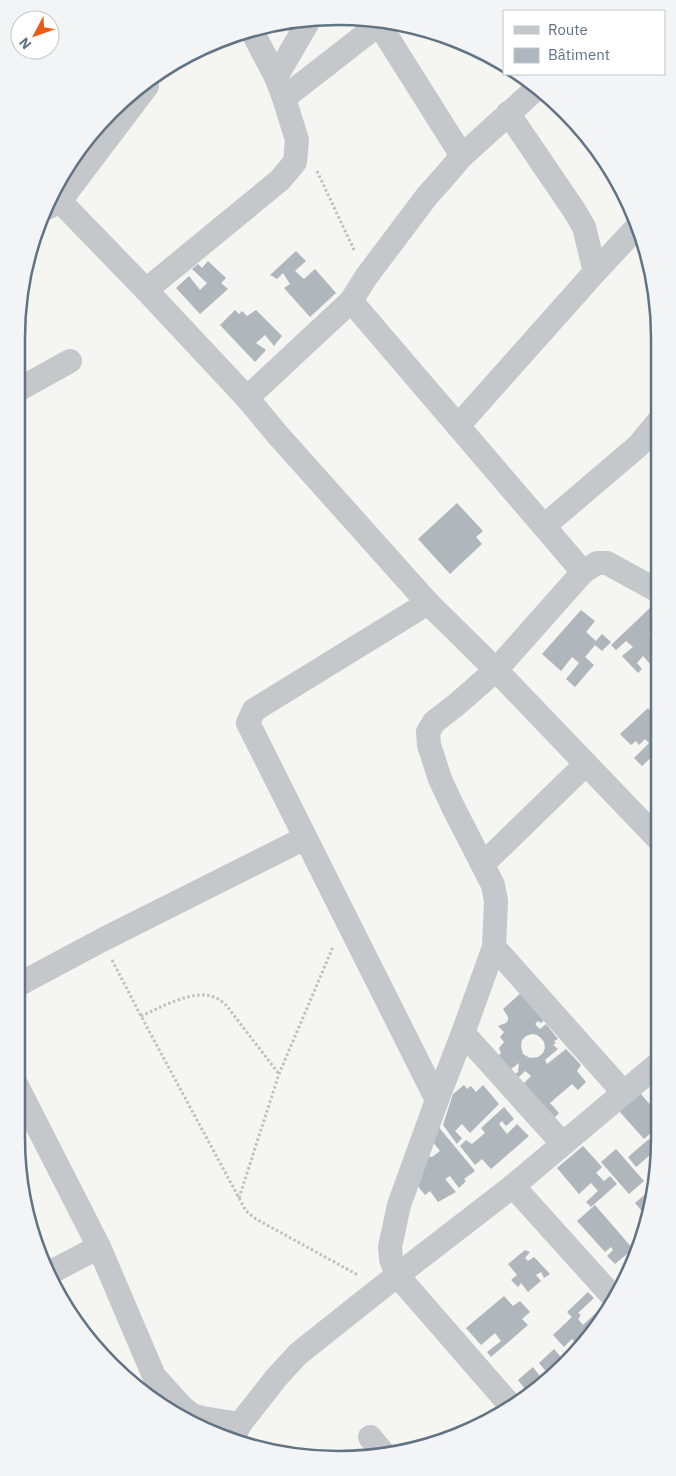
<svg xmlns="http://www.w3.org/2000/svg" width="676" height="1476" font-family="'IBM Plex Sans',sans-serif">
<rect width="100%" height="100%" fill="#f5f5f1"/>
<g fill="#afb6bc" fill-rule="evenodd">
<polygon points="296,251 306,261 295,271 304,279 315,269 336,293 310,317 284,288 290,284 283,273 277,279 270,275"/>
<polygon points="208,261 226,278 221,283 228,289 200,314 176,288 189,276 200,290 207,283 192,269 198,264 202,268"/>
<polygon points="235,310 239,314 242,311 247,316 256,310 282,336 274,346 265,335 256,343 266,350 255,362 220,325"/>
<polygon points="457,503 483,531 476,537 482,544 450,574 418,539"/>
<polygon points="651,607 658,613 658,625 649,634 658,643 658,656 650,664 643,656 637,663 642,669 638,673 622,656 633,647 626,641 616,650 611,645"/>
<polygon points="581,610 595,621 586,632 596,641 602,634 611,642 602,651 595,645 585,657 594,665 575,687 566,679 579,663 572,657 561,671 542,654"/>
<polygon points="648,708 655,715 658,712 658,751 642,766 634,758 649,743 645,739 639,745 636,741 631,745 620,734"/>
<path d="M522,992l17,19 -2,2 7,7 -3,3 -3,-2 -3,3 5,5 6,-5 12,15 -4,2 2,2 -3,2 5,4 -13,11 2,4 19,-15 15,16 -4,6 9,11 -8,8 -6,-6 -22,19 9,10 -7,7 -30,-35 9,-9 -6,-5 -8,8 -7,-1 8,-6 1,-9 -12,9 -14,-11 8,-8 -2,-5 5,-6 -4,-5 4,-5 -6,-6 8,-3 2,-3v-3l-5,-8zM532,1034l5,1 4,3 3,4 1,6 -2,5 -5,4 -8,1 -7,-4 -2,-8 1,-6 4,-4z"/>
<polygon points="464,1085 467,1089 471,1086 476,1092 483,1085 499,1104 470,1133 462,1124 455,1131 462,1138 457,1144 443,1125 453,1094"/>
<polygon points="640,1093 660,1116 660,1125 644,1139 619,1111"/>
<polygon points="504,1107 514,1119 506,1126 502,1121 499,1124 507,1134 517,1124 529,1136 491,1169 482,1159 475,1165 460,1146 466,1140 472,1144 485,1133 481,1128"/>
<polygon points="437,1125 475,1171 464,1179 466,1181 459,1188 450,1176 445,1179 456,1192 438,1202 430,1191 425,1195 417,1185 427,1156 432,1157 440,1151 433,1142"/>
<polygon points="649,1139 657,1149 636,1167 628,1157"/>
<polygon points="583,1146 602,1167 596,1173 604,1181 610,1176 617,1184 591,1207 586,1202 598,1191 591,1183 579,1194 557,1168"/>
<polygon points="616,1149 644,1181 629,1194 601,1162"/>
<polygon points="650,1190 649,1193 645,1215 635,1203"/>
<polygon points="595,1205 633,1249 615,1264 607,1256 613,1250 611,1247 605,1252 577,1221"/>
<polygon points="525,1250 530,1252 525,1258 528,1261 534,1257 550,1274 544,1278 541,1272 536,1275 541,1281 528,1292 521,1283 518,1287 511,1280 517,1275 508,1264"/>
<polygon points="588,1292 594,1298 578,1313 581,1315 578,1319 583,1325 601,1308 604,1311 581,1349 572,1339 564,1347 553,1335 572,1317 567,1312"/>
<polygon points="504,1296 513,1306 520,1301 530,1312 522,1319 528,1325 491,1357 487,1352 501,1341 495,1333 481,1345 466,1328"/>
<polygon points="554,1349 565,1362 549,1375 539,1363"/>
<polygon points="533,1367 543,1380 528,1393 518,1380"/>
</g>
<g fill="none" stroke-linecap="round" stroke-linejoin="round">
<g stroke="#bec0c2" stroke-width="3" stroke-dasharray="2.5 2.5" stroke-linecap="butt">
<polyline points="317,171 355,252"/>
<polyline points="112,960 141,1016 246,1211 256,1219 358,1275"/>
<path d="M141,1016c19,-8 55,-29 75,-18 4,1 7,5 10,7l53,69"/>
<polyline points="239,1198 279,1074 333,947"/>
</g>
<g stroke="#c4c8cb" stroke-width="24">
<polyline points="253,33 276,77 284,98"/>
<polyline points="276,77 308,22"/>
<polyline points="508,113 574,210 584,227 595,272"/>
<polyline points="54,195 146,290 247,398 277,434 428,603 496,670 659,840"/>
<polyline points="47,208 60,201 147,86"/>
<polyline points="146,290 280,180 295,162 297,140 284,98 379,24 462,156"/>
<polyline points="351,301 583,572"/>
<polyline points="16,391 70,361"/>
<polyline points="247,398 351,301 366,277 427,196 444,177 462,156 538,87"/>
<polyline points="458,426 595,272 638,226"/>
<polyline points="544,526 638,446 657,423"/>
<polyline points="428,603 254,710 248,723 437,1100"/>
<polyline points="483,864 586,764"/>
<polyline points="494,947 624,1093"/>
<polyline points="16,986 102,940 305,838"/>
<polyline points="463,1033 563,1144"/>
<polyline points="16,1084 99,1247 154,1376 183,1408 192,1415 203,1418 240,1424"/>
<polyline points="513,1186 613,1297"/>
<polyline points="51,1272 99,1247"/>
<polyline points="511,1406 397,1275 391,1259 390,1247 399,1205 437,1100 463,1033 494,947 496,901 493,885 454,809 440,779 429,745 428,732 434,722 456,705 496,670 583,572 597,563 607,563 658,591"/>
<polyline points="370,1437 384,1454"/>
<polyline points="233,1438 240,1424 276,1378 298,1354 381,1288 513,1186 659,1063"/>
</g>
</g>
<path d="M0 0H676V1476H0ZM338 25H338A313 313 0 0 1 651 338V1138A313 313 0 0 1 338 1451H338A313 313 0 0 1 25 1138V338A313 313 0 0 1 338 25Z" fill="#f2f4f5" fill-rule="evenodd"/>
<path fill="none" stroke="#627384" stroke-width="2.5" d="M338 25H338A313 313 0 0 1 651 338V1138A313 313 0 0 1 338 1451H338A313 313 0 0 1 25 1138V338A313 313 0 0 1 338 25Z"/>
<rect x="503" y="10" width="162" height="65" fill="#ffffff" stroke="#c0c7ce"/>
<rect x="514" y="26" width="25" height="8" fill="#c4c8cb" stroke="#c0c7ce"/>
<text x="548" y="35" font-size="15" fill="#627384">Route</text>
<rect x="514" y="48" width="25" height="15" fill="#afb6bc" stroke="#c0c7ce"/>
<text x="548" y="60" font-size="15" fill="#627384">Bâtiment</text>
<g transform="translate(35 35) rotate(229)"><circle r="24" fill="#ffffff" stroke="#c0c7ce"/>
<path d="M0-4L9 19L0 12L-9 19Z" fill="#ef5917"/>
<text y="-8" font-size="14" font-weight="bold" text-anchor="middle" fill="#627384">N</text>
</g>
</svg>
